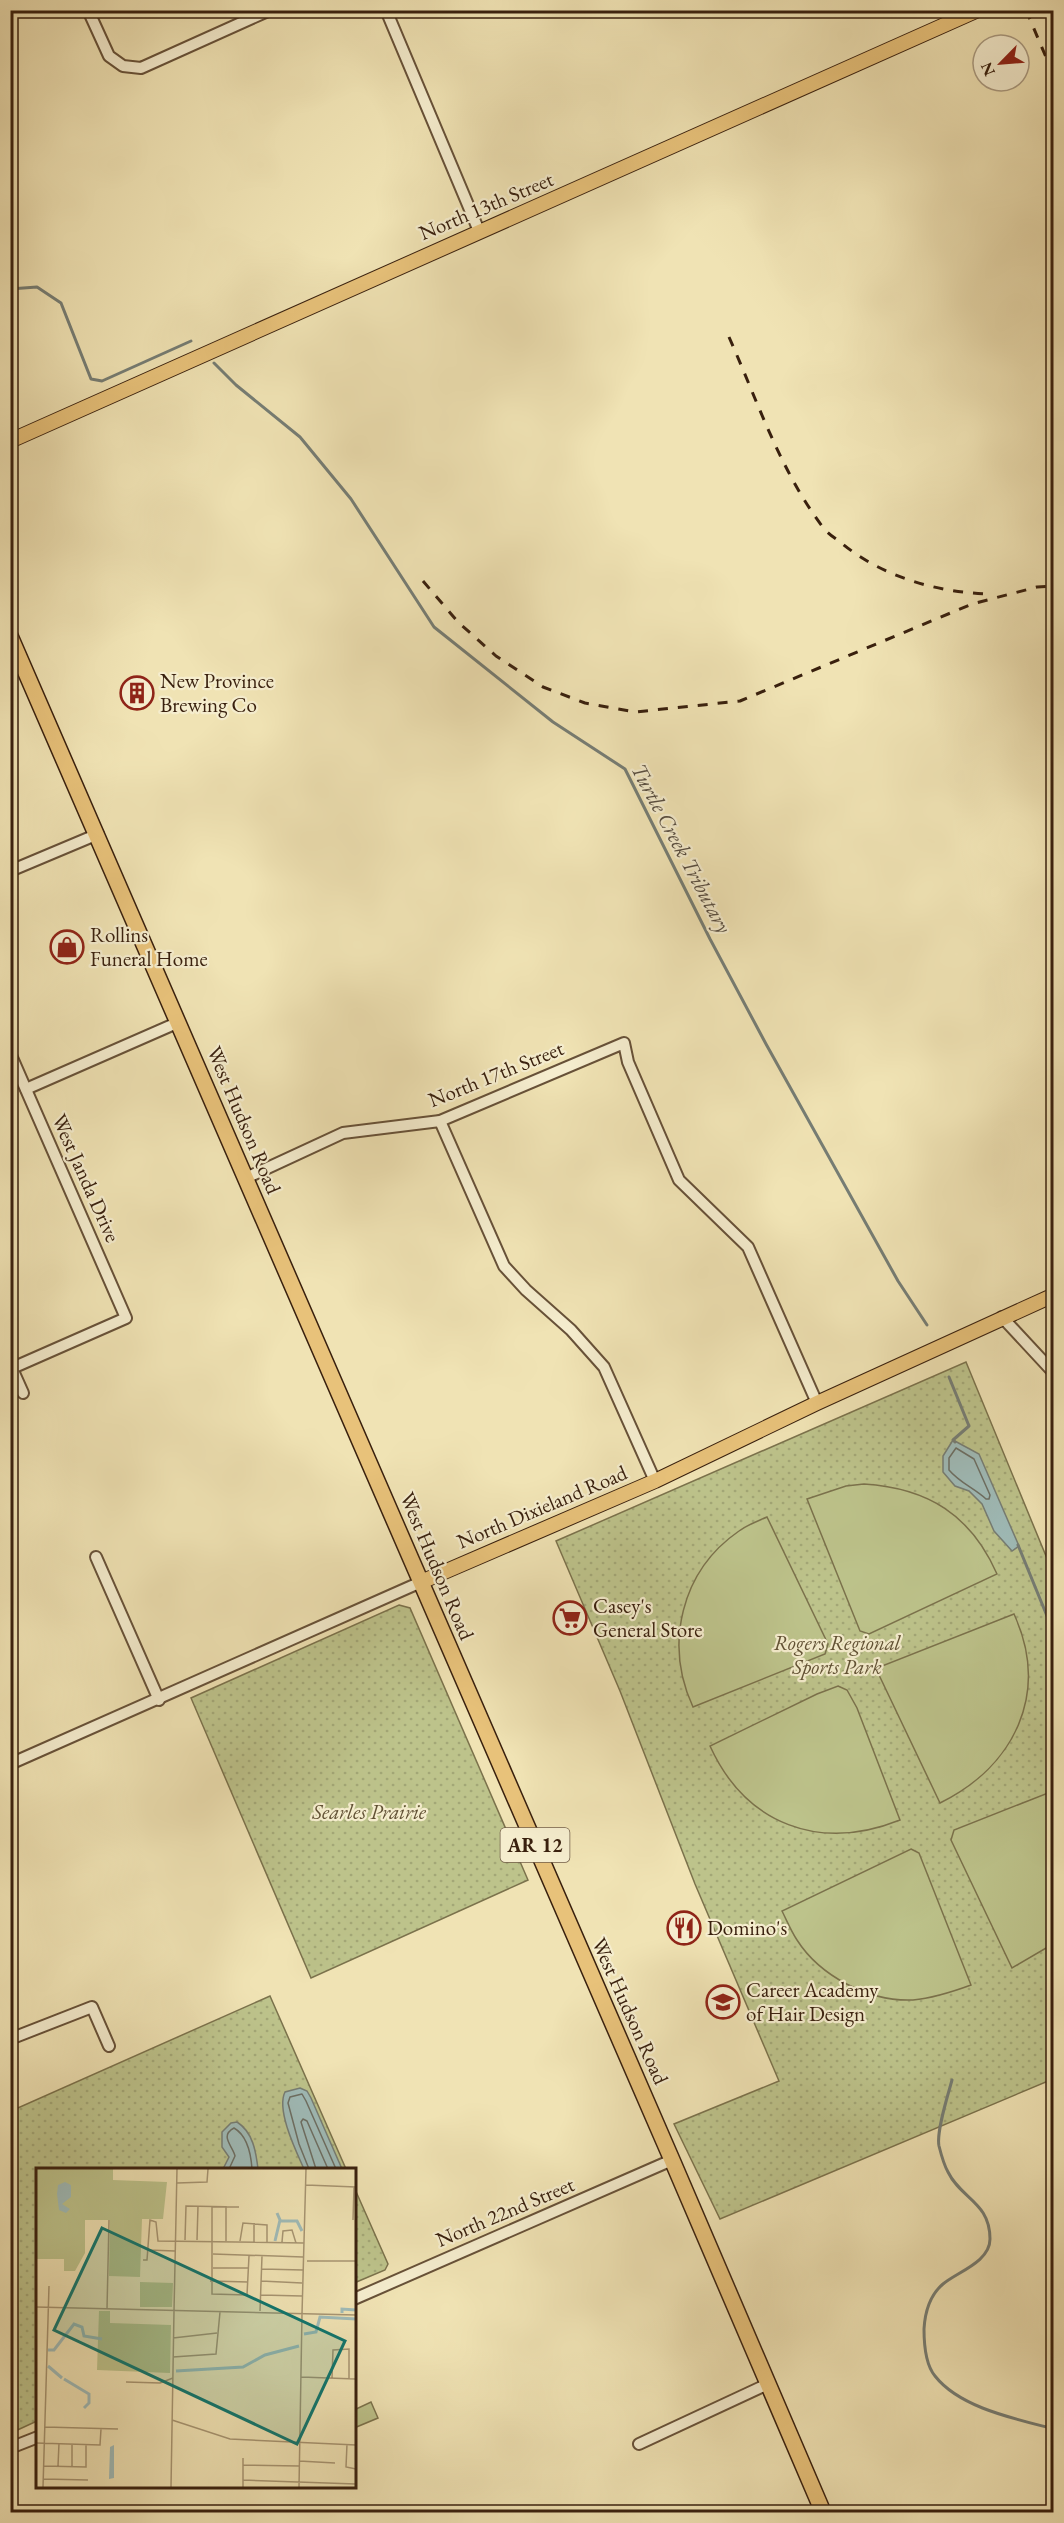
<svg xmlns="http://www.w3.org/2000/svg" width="1064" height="2523" font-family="'EB Garamond',serif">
<defs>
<pattern id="green-dots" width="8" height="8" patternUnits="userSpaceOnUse" patternTransform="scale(1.5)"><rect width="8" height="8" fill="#bdc38b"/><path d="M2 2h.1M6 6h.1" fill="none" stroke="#a3a777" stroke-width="1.8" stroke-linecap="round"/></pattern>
</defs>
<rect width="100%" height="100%" fill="#f0e3b4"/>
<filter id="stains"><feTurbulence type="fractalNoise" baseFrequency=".00333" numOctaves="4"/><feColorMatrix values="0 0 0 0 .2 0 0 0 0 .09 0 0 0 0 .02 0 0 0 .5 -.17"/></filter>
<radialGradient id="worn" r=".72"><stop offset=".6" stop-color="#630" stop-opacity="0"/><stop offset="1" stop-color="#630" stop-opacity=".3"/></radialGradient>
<g fill="url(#green-dots)" stroke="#7b724c" stroke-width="1.5">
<polygon points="966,1362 1053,1573 1053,2079 720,2219 674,2124 779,2081 695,1884 620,1691 556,1541"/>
<polygon points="399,1605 410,1608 528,1880 311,1978 191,1698"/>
<polygon points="270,1996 346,2169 38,2169 37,2421 11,2433 11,2111"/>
<polygon points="354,2187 388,2264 385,2270 354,2283"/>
</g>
<g fill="#bdc38b" stroke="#7b724c" stroke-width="1.5">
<path d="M864,1484c64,4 107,31 133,90l-128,60 -9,-3 -53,-132 39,-13z"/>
<path d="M767,1517l61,127 -3,10 -132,53c-29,-63 -12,-136 46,-176 8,-6 19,-10 28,-14z"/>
<path d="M1014,1614c36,79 1,152 -74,189l-61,-128 3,-9z"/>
<path d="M838,1686l9,4 10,18 43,112c-80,32 -154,5 -190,-74l107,-52z"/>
<polygon points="1053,1791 1053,1944 1012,1968 951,1840 954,1830"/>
<path d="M911,1849l8,4 52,132c-19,7 -37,13 -58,15 -44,2 -93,-24 -116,-60 -6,-9 -10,-19 -15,-29z"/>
<polygon points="371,2402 378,2418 354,2428 354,2410"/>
</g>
<g fill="#9fbbb8" stroke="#767d74" stroke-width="1.5">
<polygon points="953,1440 979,1454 1019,1546 1012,1551 994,1531 982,1504 969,1491 955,1486 943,1472 943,1456"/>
<path d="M300,2088l7,3 4,7 31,71h-38c-8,-18 -28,-59 -19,-77z"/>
<path d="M237,2122c16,10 19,30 21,47h-35l6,-12 -7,-10v-15l9,-9z"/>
</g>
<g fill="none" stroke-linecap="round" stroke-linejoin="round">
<g stroke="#6c6e63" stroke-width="1.5">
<path d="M956,1448l18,11 16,36 -1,4h-3c-12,-11 -26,-16 -37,-29v-12z"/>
<path d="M229,2169l6,-13c-2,-10 -16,-20 -1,-28 14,8 17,26 18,41"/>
<polyline points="309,2169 299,2144 288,2103 290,2097 302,2094 306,2101 336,2169"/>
<polyline points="316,2169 301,2122 303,2119 307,2121 328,2169"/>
</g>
<g stroke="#767d74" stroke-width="3">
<polyline points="10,289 37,287 61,303 91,379 102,381 191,341"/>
<polyline points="214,363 236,385 300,437 351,499 434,627 553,722 625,769 710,939 766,1044 898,1281 927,1325"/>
<polyline points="949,1377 969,1426 953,1440 955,1442"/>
<polyline points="1018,1545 1047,1616"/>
<path d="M952,2080c-4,15 -16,52 -13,66 2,8 5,19 9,26 13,27 42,30 42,67 0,23 -33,33 -47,45 -13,11 -18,28 -19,45 0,15 1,35 11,47 25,32 81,43 119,53"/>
</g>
<g stroke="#675138" stroke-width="14">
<g id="minor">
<polyline points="88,10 109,56 123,66 141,68 270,10"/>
<polyline points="386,10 479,231"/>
<polyline points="10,871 98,834"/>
<polyline points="10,1053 126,1318 10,1369"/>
<polyline points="26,1089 179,1022"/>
<polyline points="440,1121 504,1266 526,1290 571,1330 604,1367 655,1481"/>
<polyline points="246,1178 343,1133 440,1121 624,1043 628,1062 679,1180 748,1247 817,1403"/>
<polyline points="1002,1317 1054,1373"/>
<polyline points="10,1364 23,1393"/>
<polyline points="96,1557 159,1700"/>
<polyline points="10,1764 421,1582"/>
<polyline points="10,2039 92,2007 109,2046"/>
<polyline points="354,2299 672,2160"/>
<polyline points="639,2444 768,2384"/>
<polyline points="10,2448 38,2437"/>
</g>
</g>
<g stroke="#39200e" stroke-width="16">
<g id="major">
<polyline points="10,441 978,10"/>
<polyline points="421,1582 655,1481 817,1403 1054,1295"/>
</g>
</g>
<g stroke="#39200e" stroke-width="18">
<polyline id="highway" points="10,636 672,2160 823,2512"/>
</g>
<use href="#minor" stroke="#f5edce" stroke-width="10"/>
<use href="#major" stroke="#e8c27a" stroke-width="14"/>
<use href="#highway" stroke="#e8c27a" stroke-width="15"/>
<g stroke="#39200e" stroke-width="3" stroke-dasharray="10 10" stroke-linecap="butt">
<polyline points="1026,10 1054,76"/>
<path d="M729,337c28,63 51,133 93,189 4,6 11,11 17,15 42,36 99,52 153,53"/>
<polyline points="423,581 458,622 496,656 543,687 585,703 635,712 740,701 972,604 1037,587 1054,586"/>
</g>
</g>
<defs>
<g id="building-ring" transform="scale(1.725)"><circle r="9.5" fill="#f5edce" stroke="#8f2418" stroke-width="1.5"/><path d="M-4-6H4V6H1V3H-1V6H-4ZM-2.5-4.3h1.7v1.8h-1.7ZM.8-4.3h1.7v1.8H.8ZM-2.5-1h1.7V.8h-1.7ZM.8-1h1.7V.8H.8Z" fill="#8f2418"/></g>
<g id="shop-ring" transform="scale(1.725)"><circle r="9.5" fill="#f5edce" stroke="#8f2418" stroke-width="1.5"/><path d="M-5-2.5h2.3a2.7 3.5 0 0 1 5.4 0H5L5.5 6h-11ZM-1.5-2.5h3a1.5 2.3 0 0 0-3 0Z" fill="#8f2418"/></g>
<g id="supermarket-ring" transform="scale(1.725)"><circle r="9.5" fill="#f5edce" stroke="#8f2418" stroke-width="1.5"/><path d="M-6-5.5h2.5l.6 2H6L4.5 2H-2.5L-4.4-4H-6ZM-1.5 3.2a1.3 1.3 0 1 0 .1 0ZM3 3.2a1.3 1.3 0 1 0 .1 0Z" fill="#8f2418"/></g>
<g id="restaurant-ring" transform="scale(1.725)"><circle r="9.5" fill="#f5edce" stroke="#8f2418" stroke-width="1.5"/><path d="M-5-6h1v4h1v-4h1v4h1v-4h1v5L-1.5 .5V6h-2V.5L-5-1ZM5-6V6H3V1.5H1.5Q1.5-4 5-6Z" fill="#8f2418"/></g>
<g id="school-ring" transform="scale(1.725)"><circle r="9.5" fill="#f5edce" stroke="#8f2418" stroke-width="1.5"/><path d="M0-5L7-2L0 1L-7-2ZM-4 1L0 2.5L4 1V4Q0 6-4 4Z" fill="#8f2418"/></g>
</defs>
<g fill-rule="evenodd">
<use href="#building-ring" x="137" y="693"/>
<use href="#shop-ring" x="67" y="947"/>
<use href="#supermarket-ring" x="570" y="1618"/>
<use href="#restaurant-ring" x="684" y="1928"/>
<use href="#school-ring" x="723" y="2002"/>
</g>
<g text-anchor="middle" stroke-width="4.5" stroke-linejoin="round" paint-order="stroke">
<rect fill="#f5edce" stroke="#715e48" stroke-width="1.5" x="500.5" y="1828" width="69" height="34" rx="4.5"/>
<g font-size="20" font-weight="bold" fill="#39200e">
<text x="535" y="1852">AR 12</text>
</g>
<g font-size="21" fill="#39200e" stroke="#f5edce">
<text transform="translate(486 206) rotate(-23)" y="7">North 13th Street</text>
<text transform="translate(496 1074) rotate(-22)" y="7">North 17th Street</text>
<text transform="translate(244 1120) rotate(67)" y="7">West Hudson Road</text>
<text transform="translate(86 1178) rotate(66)" y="7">West Janda Drive</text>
<text transform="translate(542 1507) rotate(-23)" y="7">North Dixieland Road</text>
<text transform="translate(437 1566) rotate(67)" y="7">West Hudson Road</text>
<text transform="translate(630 2011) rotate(66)" y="7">West Hudson Road</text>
<text transform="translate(505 2212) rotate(-23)" y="7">North 22nd Street</text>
</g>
<g font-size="21" fill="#39200e" stroke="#f5edce" text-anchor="start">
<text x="160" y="688">New Province<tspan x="160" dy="24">Brewing Co</tspan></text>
<text x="90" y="942">Rollins<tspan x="90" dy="24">Funeral Home</tspan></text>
<text x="593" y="1613">Casey's<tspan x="593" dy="24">General Store</tspan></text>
<text x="707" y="1935">Domino's</text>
<text x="746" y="1997">Career Academy<tspan x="746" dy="24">of Hair Design</tspan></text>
</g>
<g font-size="21" font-style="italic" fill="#615134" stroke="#f5edce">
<text x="837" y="1650">Rogers Regional<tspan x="837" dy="24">Sports Park</tspan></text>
<text x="369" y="1819">Searles Prairie</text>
</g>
<g font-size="22" font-style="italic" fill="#584e41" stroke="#f5edce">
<text transform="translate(682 848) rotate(62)" y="8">Turtle Creek Tributary</text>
</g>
</g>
<g transform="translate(36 2168)">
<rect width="320" height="320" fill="#f0e3b4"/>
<path d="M0,1h77v11l54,2 -4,37h-21l-2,58 -31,-1 1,-56h-25v33l-10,18h-11v-12h-28zM104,114l33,1 -1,24h-32zM63,143h11v12l61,2 -1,48 -73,-3z" fill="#bdc38b"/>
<path d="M90,163v15l-16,-1 5,-11zM109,163v15h-16l4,-11zM113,163l11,4 4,12 -16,-1zM74,182l16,1 -1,15 -10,-4zM108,182v16h-5l-7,-6 -3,-9zM112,183h16l-1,7 -14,8z" fill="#bdc38b"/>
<path d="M29,14l6,3v12l-9,7 8,5 -4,4 -7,-3 -2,-16 1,-9zM78,277v33l-5,1 1,-32z" fill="#9fbbb8"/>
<path fill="none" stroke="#9fbbb8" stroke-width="3" d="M244,53h17l5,10M239,73l5,-21 -3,-7M306,145v-4l14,1M268,166l12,-2 4,-15 36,2M12,182h6l20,-26 8,3 2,9 18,3M12,198l14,12M140,203l67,-4 22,-12 34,-9M28,211l25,15v9l-5,5"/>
<path fill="none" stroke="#a79572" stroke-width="1.5" d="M141,15l30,-1 1,-13M270,17l50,2M176,38v88l35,1 2,-39M190,38v35M317,52l1,-33M149,72l1,-34 53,1M161,72l1,-34M204,73l3,-18 24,2v17M218,74v-19M246,74l1,-11 9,-1 4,13M112,82l27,1M177,86l90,3M107,92h4l3,-40 6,2 2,19 146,2M271,93h49M177,100h35M226,101l41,1M174,113l38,1M225,113l41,2M225,127l41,1M0,139l320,8M71,141l2,-89M138,143l3,-142M224,143l2,-55M266,146l4,-145M137,170l44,-5M137,189l43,-3 4,-42M265,209l55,2M296,210l1,-28 16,-1v30M90,214l34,1 13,-5M136,252l58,19 126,6M9,259l73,2M0,275l64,2 1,-16M311,276l-1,23 10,2M263,293l36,2M207,297l56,1M8,298l42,1v-23M22,298l1,-23M36,299v-22M7,311l45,1M207,312l113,4M7,319l6,-201M135,319l3,-176M207,319v-29M263,319l3,-173"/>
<path fill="#0f766e" fill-opacity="0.15" stroke="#0f766e" stroke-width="3" d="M66,60l243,113 -48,103 -243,-114z"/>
<rect width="320" height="320" fill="none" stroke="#39200e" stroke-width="3"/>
</g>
<rect width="1064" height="2523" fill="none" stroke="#f0e3b4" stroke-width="36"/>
<rect x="12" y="12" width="1040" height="2499" fill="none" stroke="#39200e" stroke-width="3"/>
<rect x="18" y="18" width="1028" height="2487" fill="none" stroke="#39200e" stroke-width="1.5"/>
<g transform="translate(1001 63) rotate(245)"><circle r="28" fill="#f5edce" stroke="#aa9b81" stroke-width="1.5"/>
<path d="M0-4.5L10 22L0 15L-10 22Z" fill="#8f2418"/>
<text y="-9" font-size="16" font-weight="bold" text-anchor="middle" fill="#39200e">N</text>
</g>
<rect width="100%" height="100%" filter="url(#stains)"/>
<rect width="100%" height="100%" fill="url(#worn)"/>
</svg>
